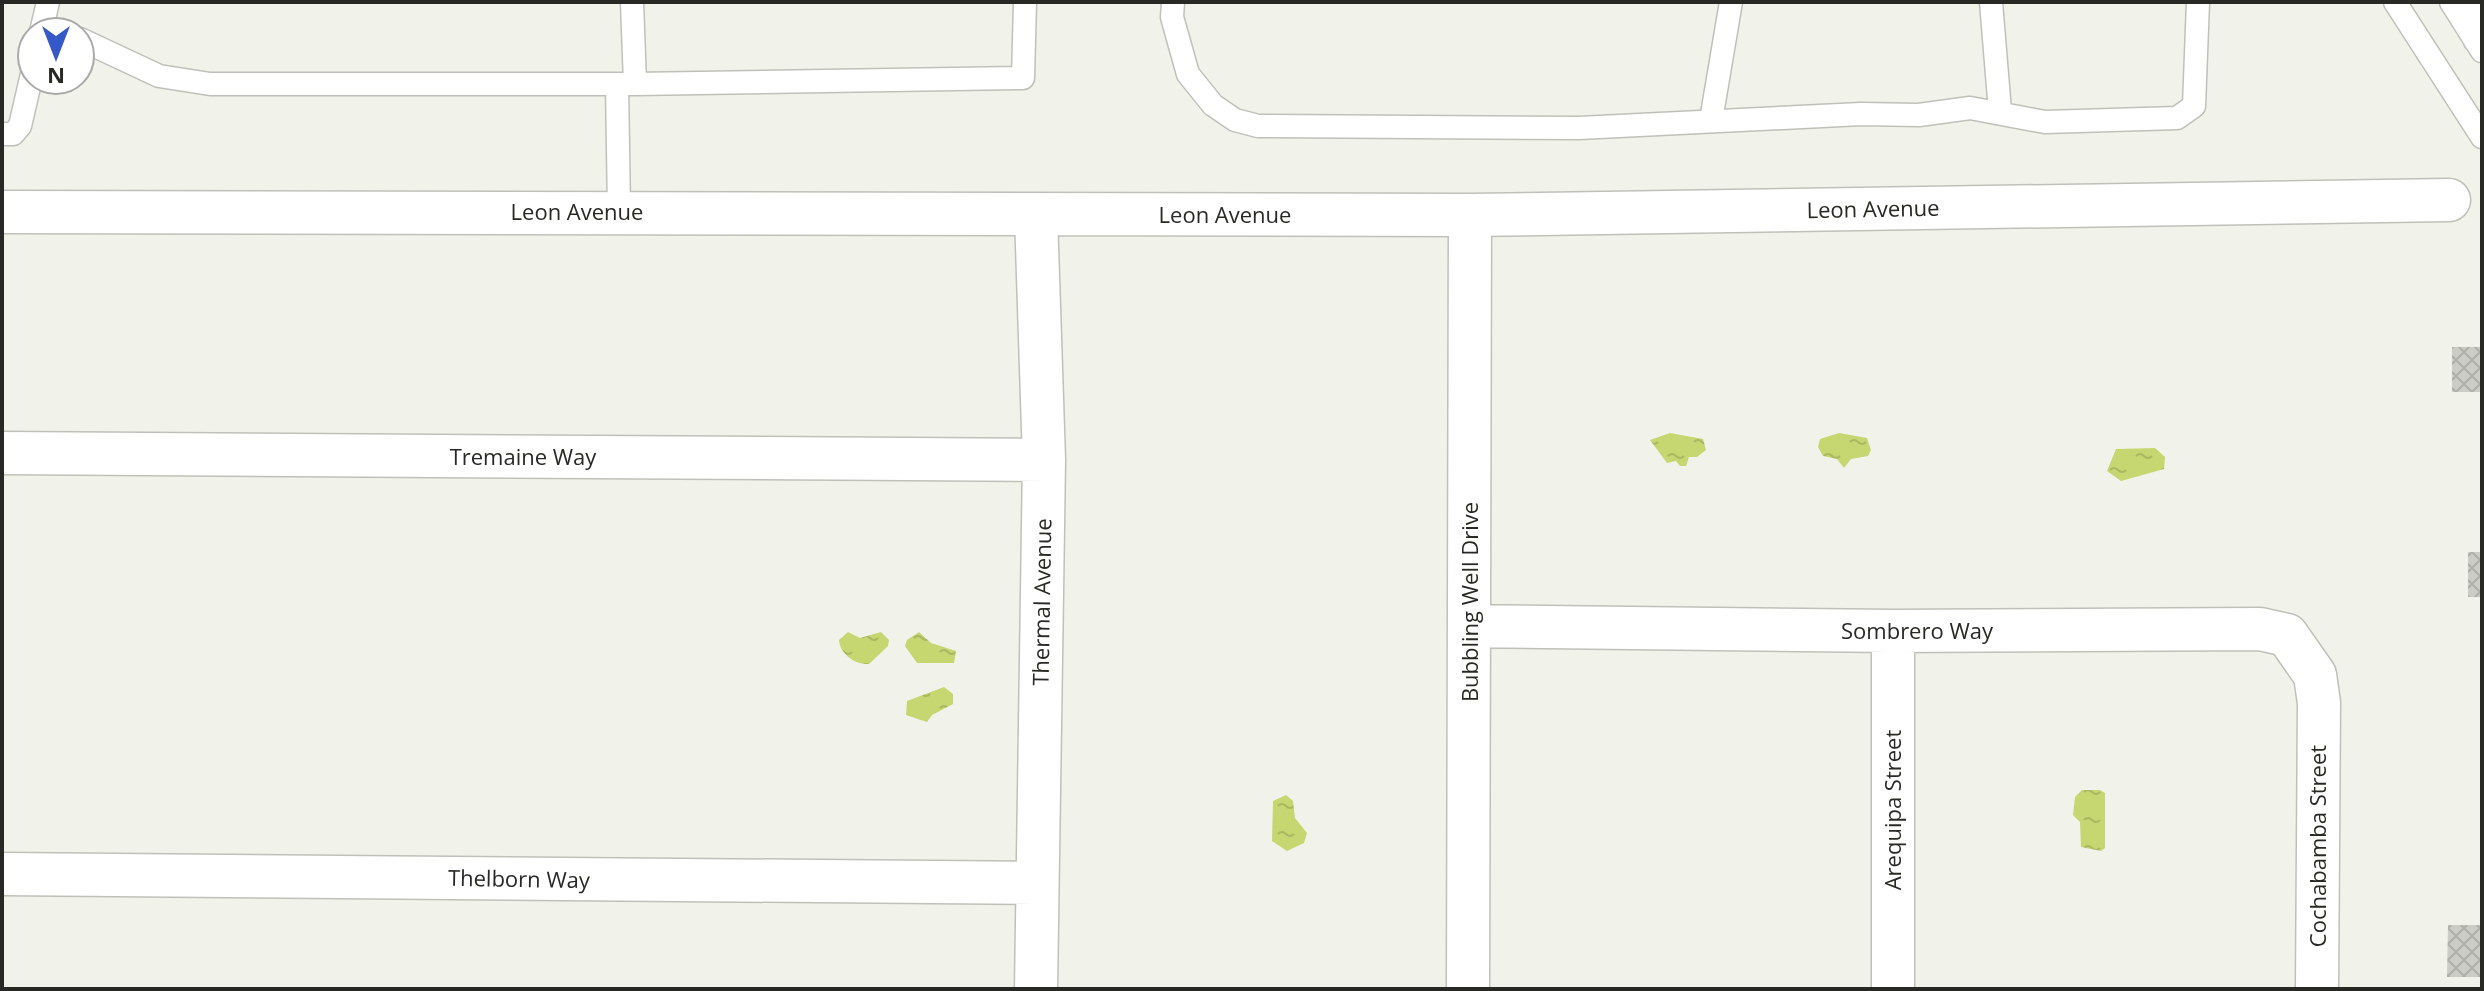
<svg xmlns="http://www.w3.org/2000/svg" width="2484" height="991" font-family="'Open Sans',sans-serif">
	<defs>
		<pattern id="water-ripples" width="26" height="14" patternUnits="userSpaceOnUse" patternTransform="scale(2)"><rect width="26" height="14" fill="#c6d670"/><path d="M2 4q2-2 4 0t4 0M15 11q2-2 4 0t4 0" fill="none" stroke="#aab861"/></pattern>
		<pattern id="building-cross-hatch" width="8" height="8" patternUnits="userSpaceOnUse" patternTransform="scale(2)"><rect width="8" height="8" fill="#cbcdc5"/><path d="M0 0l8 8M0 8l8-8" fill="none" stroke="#aeb0a9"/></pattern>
	</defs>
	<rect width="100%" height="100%" fill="#f1f3eb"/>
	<!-- water -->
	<path fill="url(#water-ripples)" d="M1670,433L1703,439L1706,450L1697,457H1689L1686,466H1680L1676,461L1667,463L1650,440Z
		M1839,433L1867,438L1871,450L1868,456L1851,459L1844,468L1837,459L1823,456L1818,447L1820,439Z
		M2155,448L2165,457L2164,469L2121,481L2107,471L2116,449Z
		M848,632L860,638L881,632L889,640L888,646L869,664C855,665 840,654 839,640Z
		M919,632L931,643L956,651L954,663H917L905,646L907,640Z
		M944,687L953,694V704L932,715L927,722L906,715L907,701Z
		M2082,790H2100L2105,793V848L2101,851L2081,847L2080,822L2073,815L2075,797Z
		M1286,795L1293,801L1295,818L1307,833L1304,843L1287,851L1272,841L1273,801Z"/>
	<!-- building -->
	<path fill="url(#building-cross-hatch)" d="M2452,347H2482V392H2452Z
		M2468,552H2482V597H2468Z
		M2448,925H2482V977H2447Z"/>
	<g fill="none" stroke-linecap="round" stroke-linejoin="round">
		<defs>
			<path id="service" d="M632,2L635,84
				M1173,2L1172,17L1188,74L1213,105L1235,120L1258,126L1579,128L1861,114L1919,115L1970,108L2045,122L2177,118L2194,106L2198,2
				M1991,2L2000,111
				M2395,2L2482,137
				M2451,2L2482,51
				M41,32L48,2
				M80,39L159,76L210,84H635L1023,78L1025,2
				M2475,41L2476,2
				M617,84L619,212
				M1711,120L1731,2
				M2,134H13L20,126L32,74"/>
			<path id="minor" d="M2,212L1470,215L2449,200
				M1036,215L1044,460L1036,989
				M2,453L1044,460
				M1470,626L1893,631L2260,629L2287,635L2315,675L2319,703L2317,989
				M1893,631V989
				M2,874L1036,883
				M1468,989L1470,215"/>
		</defs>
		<!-- service casing -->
		<use href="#service" stroke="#bfc1b9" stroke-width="25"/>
		<!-- minor casing -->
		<use href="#minor" stroke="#bfc1b9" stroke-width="45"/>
		<!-- service -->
		<use href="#service" stroke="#fff" stroke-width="22"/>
		<!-- minor -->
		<use href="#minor" stroke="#fff" stroke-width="42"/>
	</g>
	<g text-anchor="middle" stroke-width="6" stroke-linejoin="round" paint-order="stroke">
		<!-- street labels -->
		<g font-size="22" fill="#282825" stroke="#fff">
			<text transform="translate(1873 209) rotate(-1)" y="8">Leon Avenue</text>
			<text x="577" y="220">Leon Avenue</text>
			<text x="1225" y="223">Leon Avenue</text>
			<text x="523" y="465">Tremaine Way</text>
			<text transform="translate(1042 602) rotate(-89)" y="8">Thermal Avenue</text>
			<text transform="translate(1470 602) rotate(-90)" y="8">Bubbling Well Drive</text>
			<text x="1917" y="639">Sombrero Way</text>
			<text transform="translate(1893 810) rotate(-90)" y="8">Arequipa Street</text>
			<text transform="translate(2318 846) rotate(-90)" y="8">Cochabamba Street</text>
			<text transform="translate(519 879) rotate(1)" y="8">Thelborn Way</text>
		</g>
	</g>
	<!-- border -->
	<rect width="2484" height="991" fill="none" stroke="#282825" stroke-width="8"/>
	<!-- north arrow -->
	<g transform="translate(56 56) rotate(180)"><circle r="38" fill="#ffffff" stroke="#a9a9a8" stroke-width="2"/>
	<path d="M0-6L14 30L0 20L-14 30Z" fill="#3659ca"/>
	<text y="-12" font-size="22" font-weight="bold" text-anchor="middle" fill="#282825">N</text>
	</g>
</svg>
